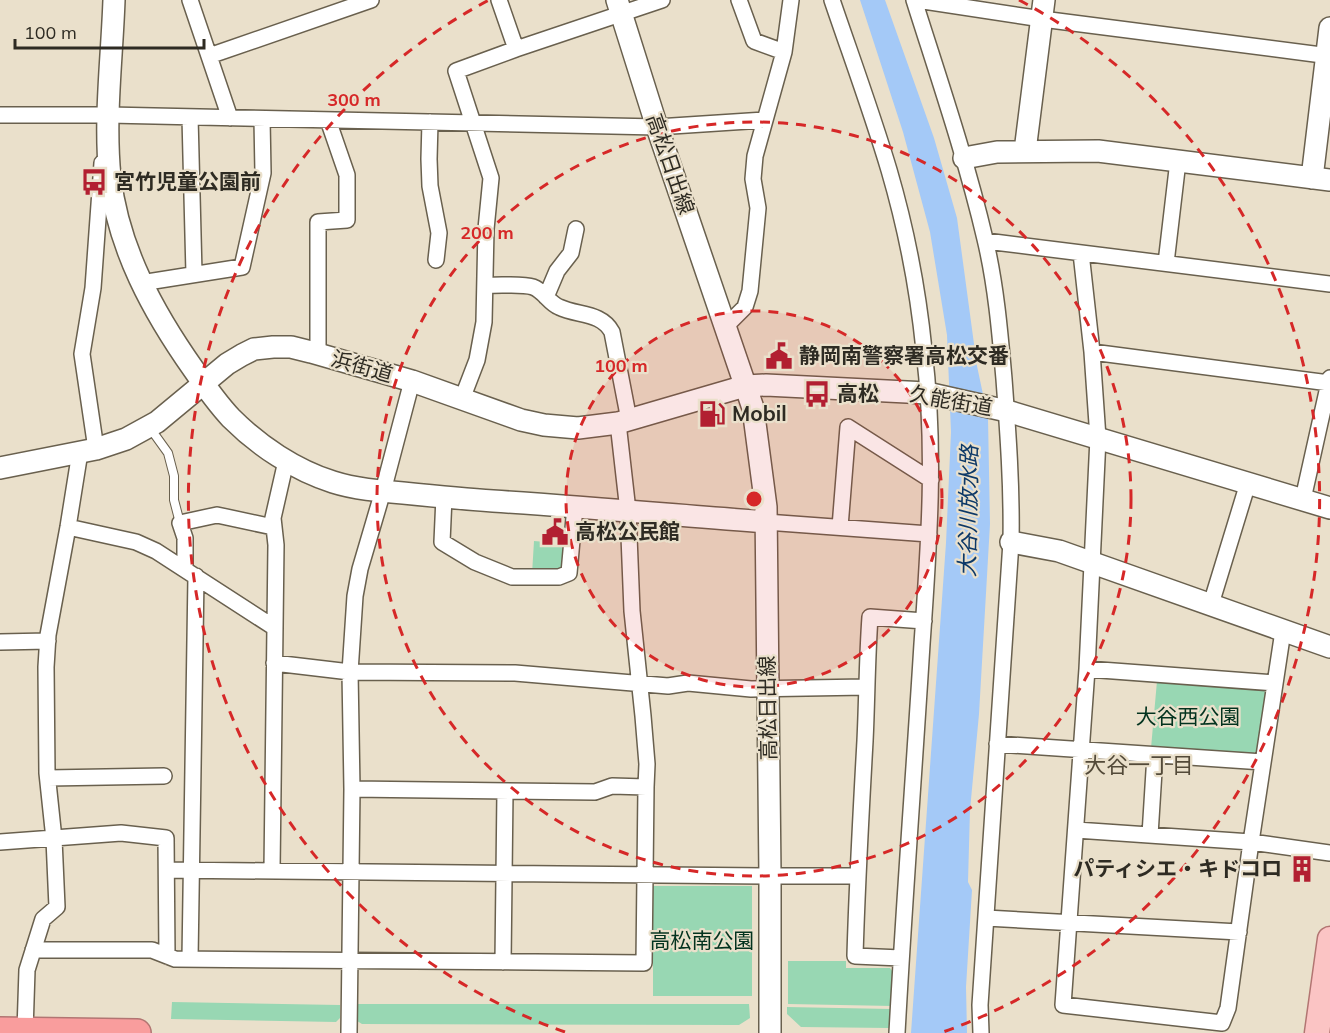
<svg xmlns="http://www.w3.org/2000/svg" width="1330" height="1033" font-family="Mulish,'Noto Sans JP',sans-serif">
	<rect width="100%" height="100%" fill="#eae0cb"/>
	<!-- green -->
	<path fill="#98d7b3" d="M534,541L569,544L566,568L532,574Z
		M1157,681L1262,688L1266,693L1257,751L1252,754L1151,748Z
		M653,886H752V996H653Z
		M788,961H846V968H890L893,972V1006L788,1004Z
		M172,1002L340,1005V1018L336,1022L171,1019Z
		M356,1004H749L750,1018L739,1025L362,1024L357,1021Z
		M787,1007L891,1009L890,1028L801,1027L787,1014Z"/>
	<!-- water -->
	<path fill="#a4c9f7" d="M860,0H885L934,138L957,218L977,366L988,418L990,524L979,714L970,810L968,882L972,890L966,987L967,1033H911L946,543L951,432L947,335L930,232L903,132Z"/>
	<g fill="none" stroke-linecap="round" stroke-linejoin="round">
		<defs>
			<path id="lane" d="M150,428L168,453L174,476V500L180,523"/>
			<path id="street" d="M190,0L230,118
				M499,0L516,49L662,0
				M739,0L754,41L784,52
				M832,0C851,56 872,113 889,170C906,228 918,290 924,350C936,450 929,545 922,644C914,774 904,903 897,1033
				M914,0C939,79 966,158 985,239C996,285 1000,333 1004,379C1008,433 1012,487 1011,542L980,1005L981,1033
				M917,0L1042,19L1330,56
				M209,56L371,0
				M0,115H109L657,127L765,120
				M190,117L194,274
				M430,122L429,159L430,186L439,233L436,260
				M986,241L1330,284
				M1081,253L1092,352L1098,438L1087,669L1063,1005L1222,1023L1228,1008L1251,842L1283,631
				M1166,263L1178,161
				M141,283L242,267L263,173L262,119
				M486,285C498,286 522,283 533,287C544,291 549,303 559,307C578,316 601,312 612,332L629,420
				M546,297L557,271L571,253L576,229
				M725,327L745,307L750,291L758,208L753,179L755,156L784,52L791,0
				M1092,352L1329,383
				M318,354V222L347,220V175L328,120
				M462,399L477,360L484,322L486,229L491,178L456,71L516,49
				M618,423L628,511L632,611L643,716L647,764L646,787
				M96,449L82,354L93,288L102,163
				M444,497L442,542L475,562L512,577H559L569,573L575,507
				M1303,499L1330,378
				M766,522L929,534
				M68,527L136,542L156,551L275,628
				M840,527L848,427L931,480
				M185,569V538L180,523L217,515L273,527
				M1211,604L1248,483
				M0,642L48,641
				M274,663L350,672L515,673L668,686L688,683L751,689L866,687
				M1087,669L1274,683
				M997,744L1263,762
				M48,778L164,776
				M1076,830L1251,842L1330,853
				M1150,835L1155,755
				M0,842L121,833L166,838L167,956
				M167,870L770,876H857
				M272,870L276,545L273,518L286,461
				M986,918L1239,932
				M33,950H152L175,959L644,963L646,787L612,786L595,792L352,789
				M901,958L855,956C857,884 861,813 865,741C867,700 867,658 870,617L924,621
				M190,959L196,576
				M503,962L505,791
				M25,1031L27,970L43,919L57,907L54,839L47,773L46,667L48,635L68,527L80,452
				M349,1033L352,789L350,672L355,596L360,569L383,491L412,381"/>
			<path id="secondary" d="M114,0C112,58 104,119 110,177C118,248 153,312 194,370C205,386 217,403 231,418C259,446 295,470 333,482C355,489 379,491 403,493C433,496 463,499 493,501C584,507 675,515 766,522
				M617,0L657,127L753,408L766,507L770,876V1033
				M1025,151L1044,0
				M964,158L997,152L1098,151L1330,180
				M1312,178L1330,28
				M0,468L96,449L126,439L157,422L227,364L242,355L254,349L273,347H291L311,352L412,381L521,420L544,425L578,428L618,423L745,386L766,385L927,393L1007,411L1330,508
				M1011,542L1059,551L1330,647"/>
			<path id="primary" d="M1317,1033L1330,939"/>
			<path id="highway" d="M0,1031L137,1033"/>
		</defs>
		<!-- lane casing -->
		<use href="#lane" stroke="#69604e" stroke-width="10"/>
		<!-- street casing -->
		<use href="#street" stroke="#69604e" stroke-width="18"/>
		<!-- secondary casing -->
		<use href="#secondary" stroke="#69604e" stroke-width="24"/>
		<!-- primary casing -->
		<use href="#primary" stroke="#b27572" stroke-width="27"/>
		<!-- highway casing -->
		<use href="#highway" stroke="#b27572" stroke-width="30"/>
		<!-- lane -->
		<use href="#lane" stroke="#fff" stroke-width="8"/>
		<!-- street -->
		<use href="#street" stroke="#fff" stroke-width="15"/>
		<!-- secondary -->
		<use href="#secondary" stroke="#fff" stroke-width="21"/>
		<!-- primary -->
		<use href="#primary" stroke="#fbc4c4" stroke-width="24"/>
		<!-- highway -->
		<use href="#highway" stroke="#f99d9d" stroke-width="27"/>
	</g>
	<!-- distance rings -->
	<circle cx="754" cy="499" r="188" fill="#d62828" fill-opacity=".12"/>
	<g fill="none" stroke="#d62828" stroke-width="3" stroke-dasharray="10 8">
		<circle cx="754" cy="499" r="188"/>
		<circle cx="754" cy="499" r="377"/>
		<path d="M565 1032A565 565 0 0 1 489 0M1019 0A565 565 0 0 1 943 1032"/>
	</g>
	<!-- icons -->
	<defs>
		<symbol id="bus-bare" viewBox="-9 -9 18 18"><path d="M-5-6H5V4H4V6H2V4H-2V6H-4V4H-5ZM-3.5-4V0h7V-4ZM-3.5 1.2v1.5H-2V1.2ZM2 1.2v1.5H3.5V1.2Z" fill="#b21f31" stroke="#eae0cb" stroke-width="2.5" paint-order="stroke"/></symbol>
		<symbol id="civic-bare" viewBox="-9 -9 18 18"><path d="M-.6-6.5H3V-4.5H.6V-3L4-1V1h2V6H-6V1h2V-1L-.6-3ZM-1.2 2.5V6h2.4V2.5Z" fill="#b21f31" stroke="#eae0cb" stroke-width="2.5" paint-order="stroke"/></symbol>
		<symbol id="fuel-bare" viewBox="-9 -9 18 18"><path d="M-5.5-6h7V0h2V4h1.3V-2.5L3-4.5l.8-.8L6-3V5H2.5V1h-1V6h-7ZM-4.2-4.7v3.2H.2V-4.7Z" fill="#b21f31" stroke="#eae0cb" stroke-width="2.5" paint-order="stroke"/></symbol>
		<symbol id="building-bare" viewBox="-9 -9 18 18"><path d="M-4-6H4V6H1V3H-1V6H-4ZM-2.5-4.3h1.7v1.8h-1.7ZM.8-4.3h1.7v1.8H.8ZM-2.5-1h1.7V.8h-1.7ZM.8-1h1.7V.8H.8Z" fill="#b21f31" stroke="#eae0cb" stroke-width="2.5" paint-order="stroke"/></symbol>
	</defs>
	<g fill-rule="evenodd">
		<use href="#bus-bare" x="75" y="163" width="38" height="38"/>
		<use href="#civic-bare" x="760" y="337" width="38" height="38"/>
		<use href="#bus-bare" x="798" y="375" width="38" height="38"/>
		<use href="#fuel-bare" x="693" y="395" width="38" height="38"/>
		<use href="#civic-bare" x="536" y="513" width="38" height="38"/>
		<use href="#building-bare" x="1283" y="850" width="38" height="38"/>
	</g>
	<g text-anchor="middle" stroke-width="4.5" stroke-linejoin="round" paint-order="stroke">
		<!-- street labels -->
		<g font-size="21" fill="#2e2b23" stroke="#eae0cb">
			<text transform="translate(670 164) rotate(71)" y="7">高松日出線</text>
			<text transform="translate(362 367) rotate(16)" y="7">浜街道</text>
			<text transform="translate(951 401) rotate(10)" y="7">久能街道</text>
			<text transform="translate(768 708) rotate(-91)" y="7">高松日出線</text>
		</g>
		<!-- poi labels -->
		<g font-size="21" font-weight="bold" fill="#2e2b23" stroke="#eae0cb" text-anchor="start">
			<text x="114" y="189">宮竹児童公園前</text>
			<text x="799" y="363">静岡南警察署高松交番</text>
			<text x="837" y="401">高松</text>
			<text x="732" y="421">Mobil</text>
			<text x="575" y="539">高松公民館</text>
			<text x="1282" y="876" text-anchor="end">パティシエ・キドコロ</text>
		</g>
		<!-- park labels -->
		<g font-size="21" fill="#03331f" stroke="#eae0cb">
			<text x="1188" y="724">大谷西公園</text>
			<text x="702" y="948">高松南公園</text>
		</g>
		<!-- water labels -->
		<g font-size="22" font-style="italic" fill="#0c3867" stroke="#eae0cb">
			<text transform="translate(968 511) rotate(-89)" y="8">大谷川放水路</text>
		</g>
		<!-- neighbourhood labels -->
		<g font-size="22" fill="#534a39" stroke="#eae0cb">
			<text x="1139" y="773">大谷一丁目</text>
		</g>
	</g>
	<circle cx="754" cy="499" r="9" fill="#d62828" stroke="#eae0cb" stroke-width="3"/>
	<g font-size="18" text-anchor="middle" font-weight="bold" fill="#d62828" stroke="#eae0cb" stroke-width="4.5" stroke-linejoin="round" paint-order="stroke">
		<text x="354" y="106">300 m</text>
		<text x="487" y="239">200 m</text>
		<text x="621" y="372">100 m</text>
	</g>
	<!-- scale -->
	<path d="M15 39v9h189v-9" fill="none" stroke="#2e2b23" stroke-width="3"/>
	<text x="24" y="39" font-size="18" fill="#2e2b23" stroke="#eae0cb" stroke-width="4.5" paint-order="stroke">100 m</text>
</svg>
